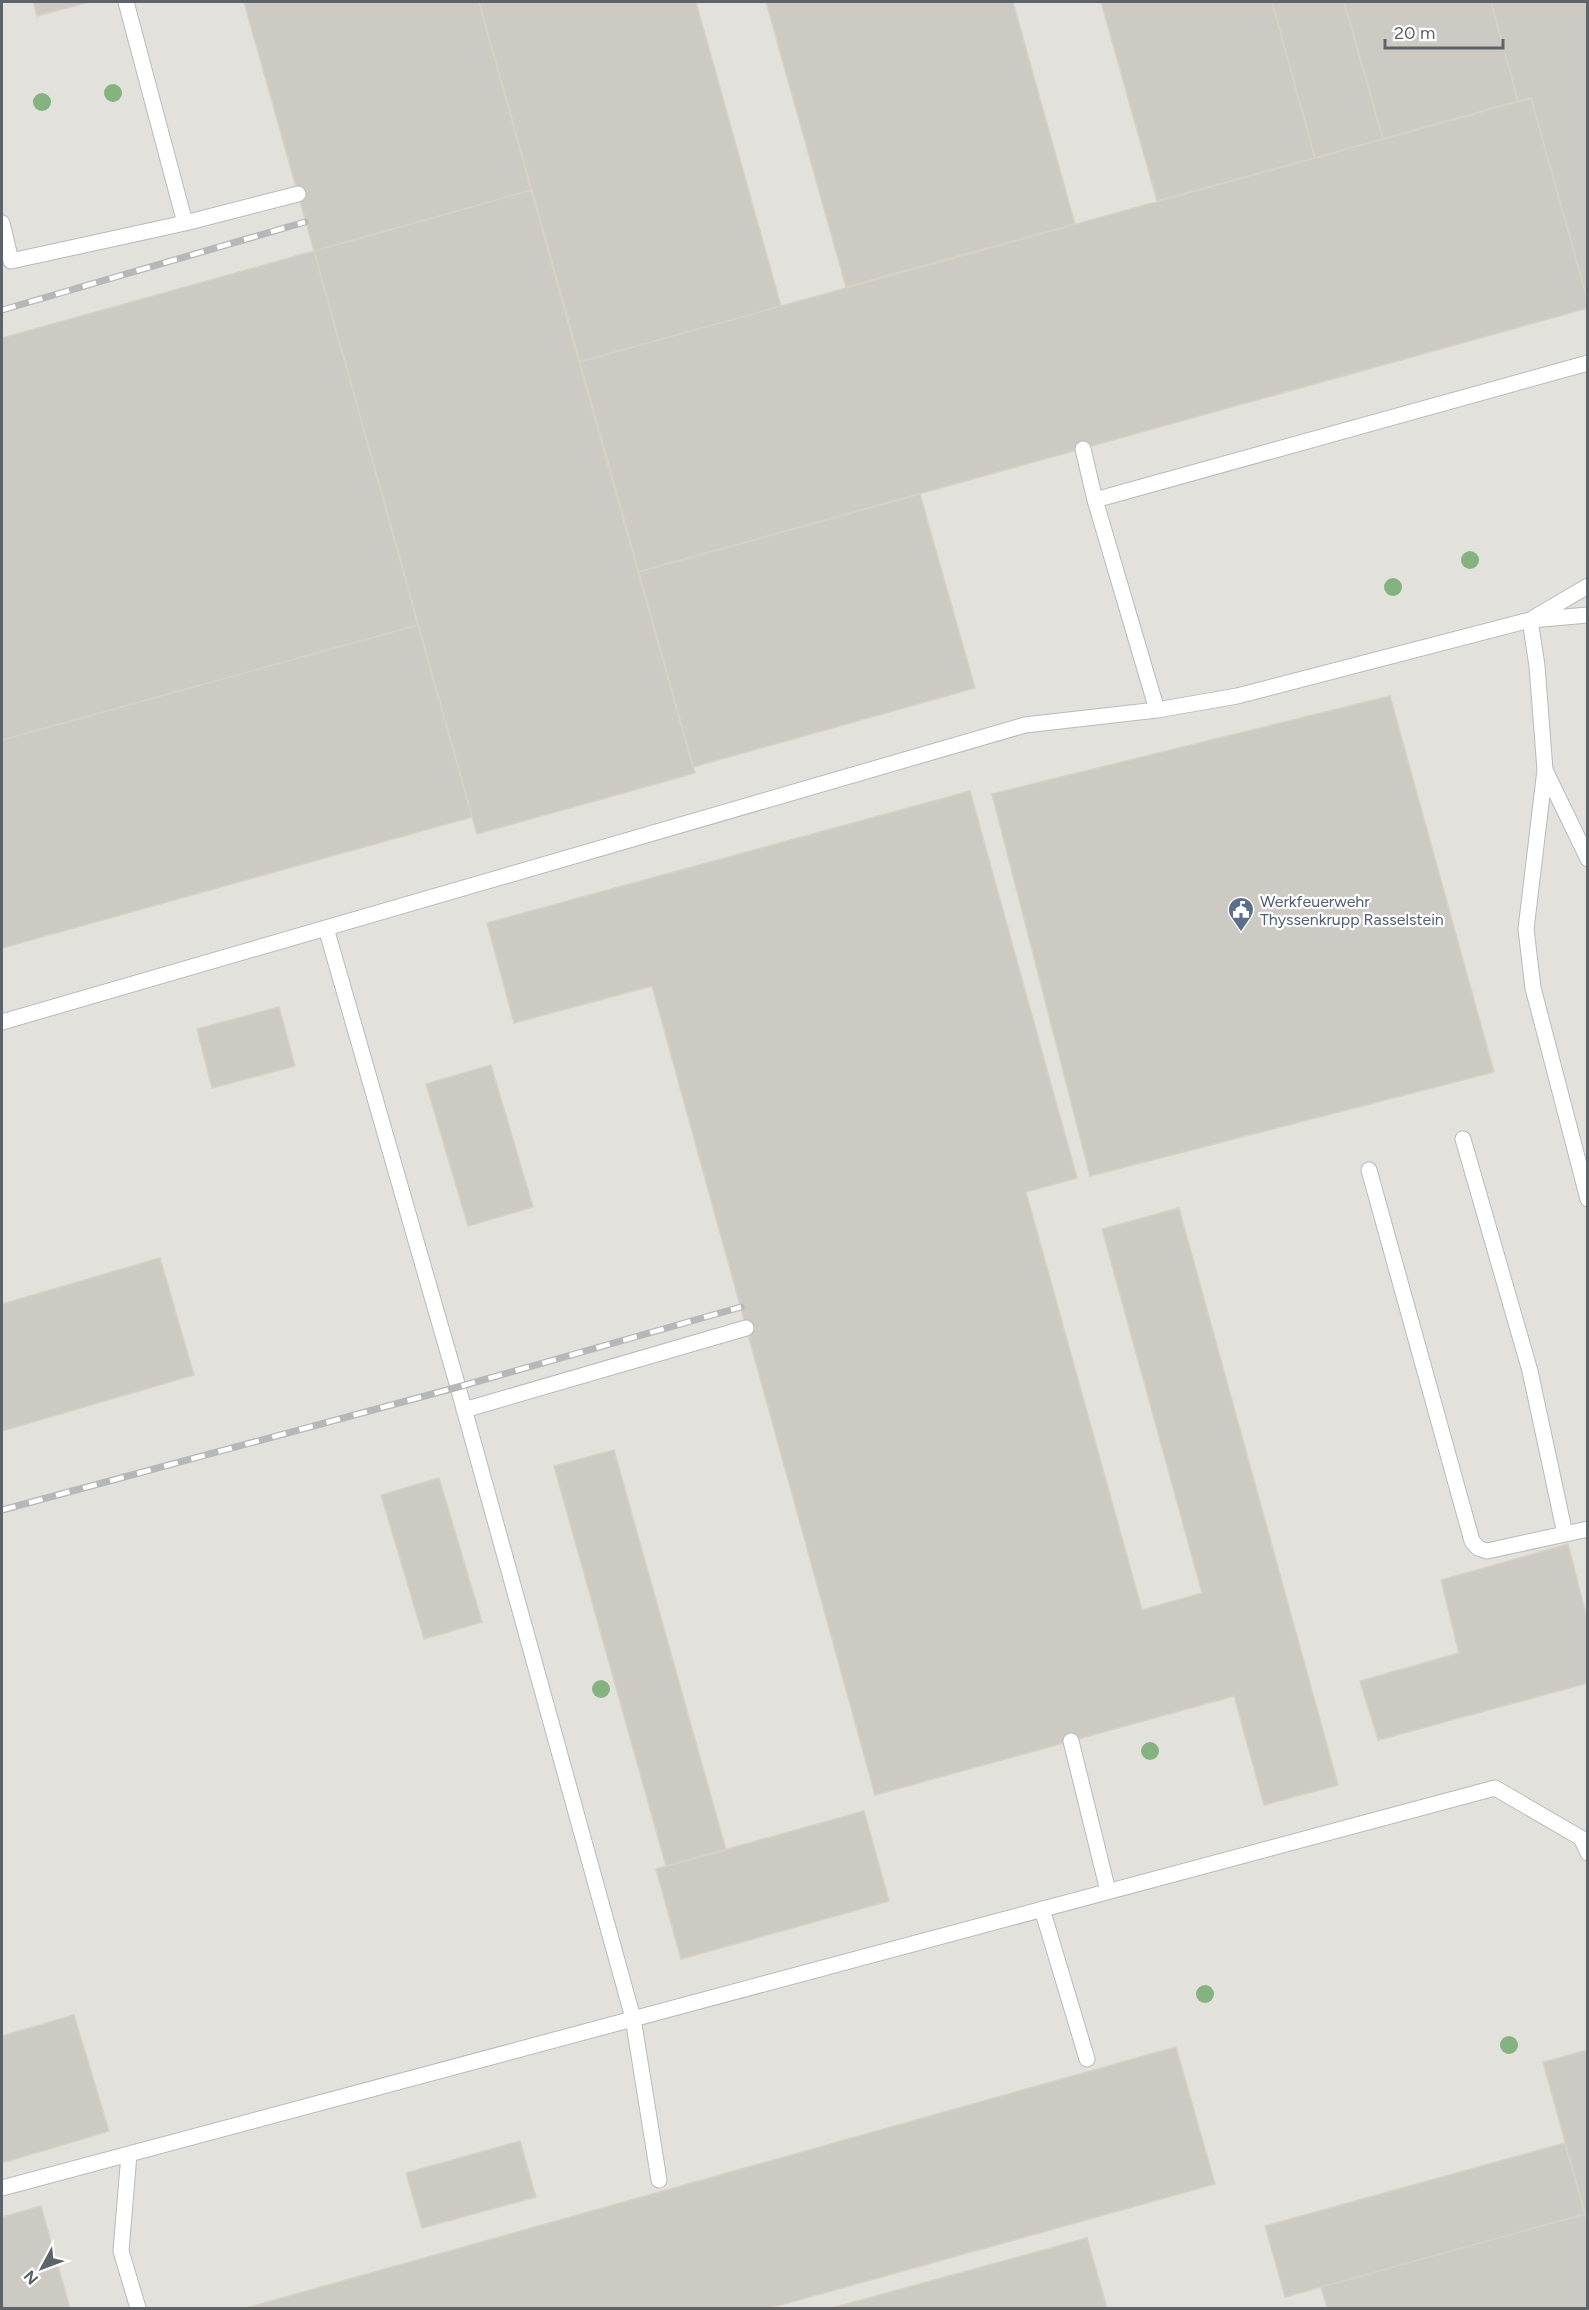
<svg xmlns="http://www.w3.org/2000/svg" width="1589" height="2310" font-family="Figtree,sans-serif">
	<rect width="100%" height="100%" fill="#f2efe7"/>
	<!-- industrial -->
	<path fill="#e3e1db" d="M2,2H1587V2308H2Z"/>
	<!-- building -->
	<path fill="#cdcac4" stroke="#d7d1c4" stroke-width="1.5" d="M33,2H89L37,16Z
		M244,2H479L532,190L314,251Z
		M479,2H696L781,306L579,362Z
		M766,2H1013L1075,224L846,287Z
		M1101,2H1272L1315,158L1157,201Z
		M1272,2H1344L1383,139L1315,158Z
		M1344,2H1491L1518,101L1383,139Z
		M1491,2H1588V302L1531,98L1518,101Z
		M1531,98L1588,302V308L638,572L579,362Z
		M532,190L695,773L477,834L314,251Z
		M314,251L418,625L2,740V338Z
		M920,494L975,688L693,767L638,572Z
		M418,625L472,817L2,948V740Z
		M1390,696L1494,1072L1090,1176L992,794Z
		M970,791L1077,1178L1026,1192L1142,1610L1202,1593L1102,1229L1179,1208L1338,1785L1264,1805L1234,1696L875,1795L652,986L514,1023L487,923Z
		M279,1007L295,1066L212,1088L197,1029Z
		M491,1065L533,1207L468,1226L426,1084Z
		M160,1258L194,1375L2,1431V1304Z
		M614,1450L726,1850L666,1866L554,1466Z
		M439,1478L482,1622L424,1639L381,1495Z
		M1568,1544L1588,1622V1683L1378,1740L1360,1681L1459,1653L1441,1580Z
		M864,1811L889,1901L681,1959L656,1869Z
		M74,2015L109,2131L2,2163V2036Z
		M1176,2047L1215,2184L770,2308H246Z
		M1588,2050V2213L1585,2214L1543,2062Z
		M520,2141L536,2197L422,2228L406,2173Z
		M1565,2143L1585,2214L1285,2297L1265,2226Z
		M41,2206L70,2308H2V2217Z
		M1585,2214L1588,2223V2308H1327L1321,2287Z
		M1087,2238L1107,2308H832Z"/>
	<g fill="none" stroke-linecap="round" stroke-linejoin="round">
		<defs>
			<path id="lane" d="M126,2L185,223
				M2,223L11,261L185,223L298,194
				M1083,449L1095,500L1157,710L1237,696L1530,620L1588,615
				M1095,500L1588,363
				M1535,617L1588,586
				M1530,620L1537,666L1545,770L1526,929L1533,988L1588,1199
				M1545,770L1588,859
				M326,928L458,1387L633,2018L659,2180
				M2,1022L1025,725L1157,710
				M1463,1139L1530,1371L1565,1534
				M1369,1170L1472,1541L1478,1548L1487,1551L1588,1529
				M464,1410L746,1328
				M1071,1741L1108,1891
				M1042,1909L1087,2059
				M129,2154L121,2251L138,2308
				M2,2188L1495,1788L1581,1838L1588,1853"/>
		</defs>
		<!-- lane casing -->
		<use href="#lane" stroke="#b7babf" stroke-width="17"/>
		<!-- lane -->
		<use href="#lane" stroke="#fff" stroke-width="15"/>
		<defs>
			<path id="rail" d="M2,310L305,222
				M2,1510L458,1387L741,1307"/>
		</defs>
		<!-- rail casing -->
		<use href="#rail" stroke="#b6b7b8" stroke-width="7"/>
		<!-- rail -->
		<use href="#rail" stroke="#fff" stroke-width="4.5" stroke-dasharray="14" stroke-linecap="butt"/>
	</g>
	<!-- trees -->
	<g fill="#85b380">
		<circle cx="113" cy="93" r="9"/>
		<circle cx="42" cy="102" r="9"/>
		<circle cx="1470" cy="560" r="9"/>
		<circle cx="1393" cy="587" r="9"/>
		<circle cx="601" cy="1689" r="9"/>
		<circle cx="1150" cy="1751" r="9"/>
		<circle cx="1205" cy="1994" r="9"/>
		<circle cx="1509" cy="2045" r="9"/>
	</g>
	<!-- icons -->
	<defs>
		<symbol id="civic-pin" viewBox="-11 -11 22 30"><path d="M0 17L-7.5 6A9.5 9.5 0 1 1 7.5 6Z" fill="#5c6f8a" stroke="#fff"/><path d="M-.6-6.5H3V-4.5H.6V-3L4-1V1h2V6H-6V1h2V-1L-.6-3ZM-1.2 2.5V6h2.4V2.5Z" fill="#fff"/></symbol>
	</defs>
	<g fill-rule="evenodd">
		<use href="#civic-pin" x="1226" y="895" width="30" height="40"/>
	</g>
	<g text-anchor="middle" stroke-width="4.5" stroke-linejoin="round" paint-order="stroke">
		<!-- service labels -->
		<g font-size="16" fill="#4e5e75" stroke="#fff" text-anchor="start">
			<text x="1260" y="907">Werkfeuerwehr<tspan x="1260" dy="18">Thyssenkrupp Rasselstein</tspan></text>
		</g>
	</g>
	<!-- border -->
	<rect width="1589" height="2310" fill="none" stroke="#5e6369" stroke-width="6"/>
	<!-- north arrow -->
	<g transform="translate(42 2268) rotate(229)" stroke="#ffffff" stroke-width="4.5" paint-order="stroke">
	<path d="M0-4.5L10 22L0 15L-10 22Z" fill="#5e6369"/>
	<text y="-9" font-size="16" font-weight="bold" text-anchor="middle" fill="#5e6369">N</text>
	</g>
	<!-- scale -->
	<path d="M1385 39v9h118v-9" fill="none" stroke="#5e6369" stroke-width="3"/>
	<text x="1394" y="39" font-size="18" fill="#5e6369" stroke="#ffffff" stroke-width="4.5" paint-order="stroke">20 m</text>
</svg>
